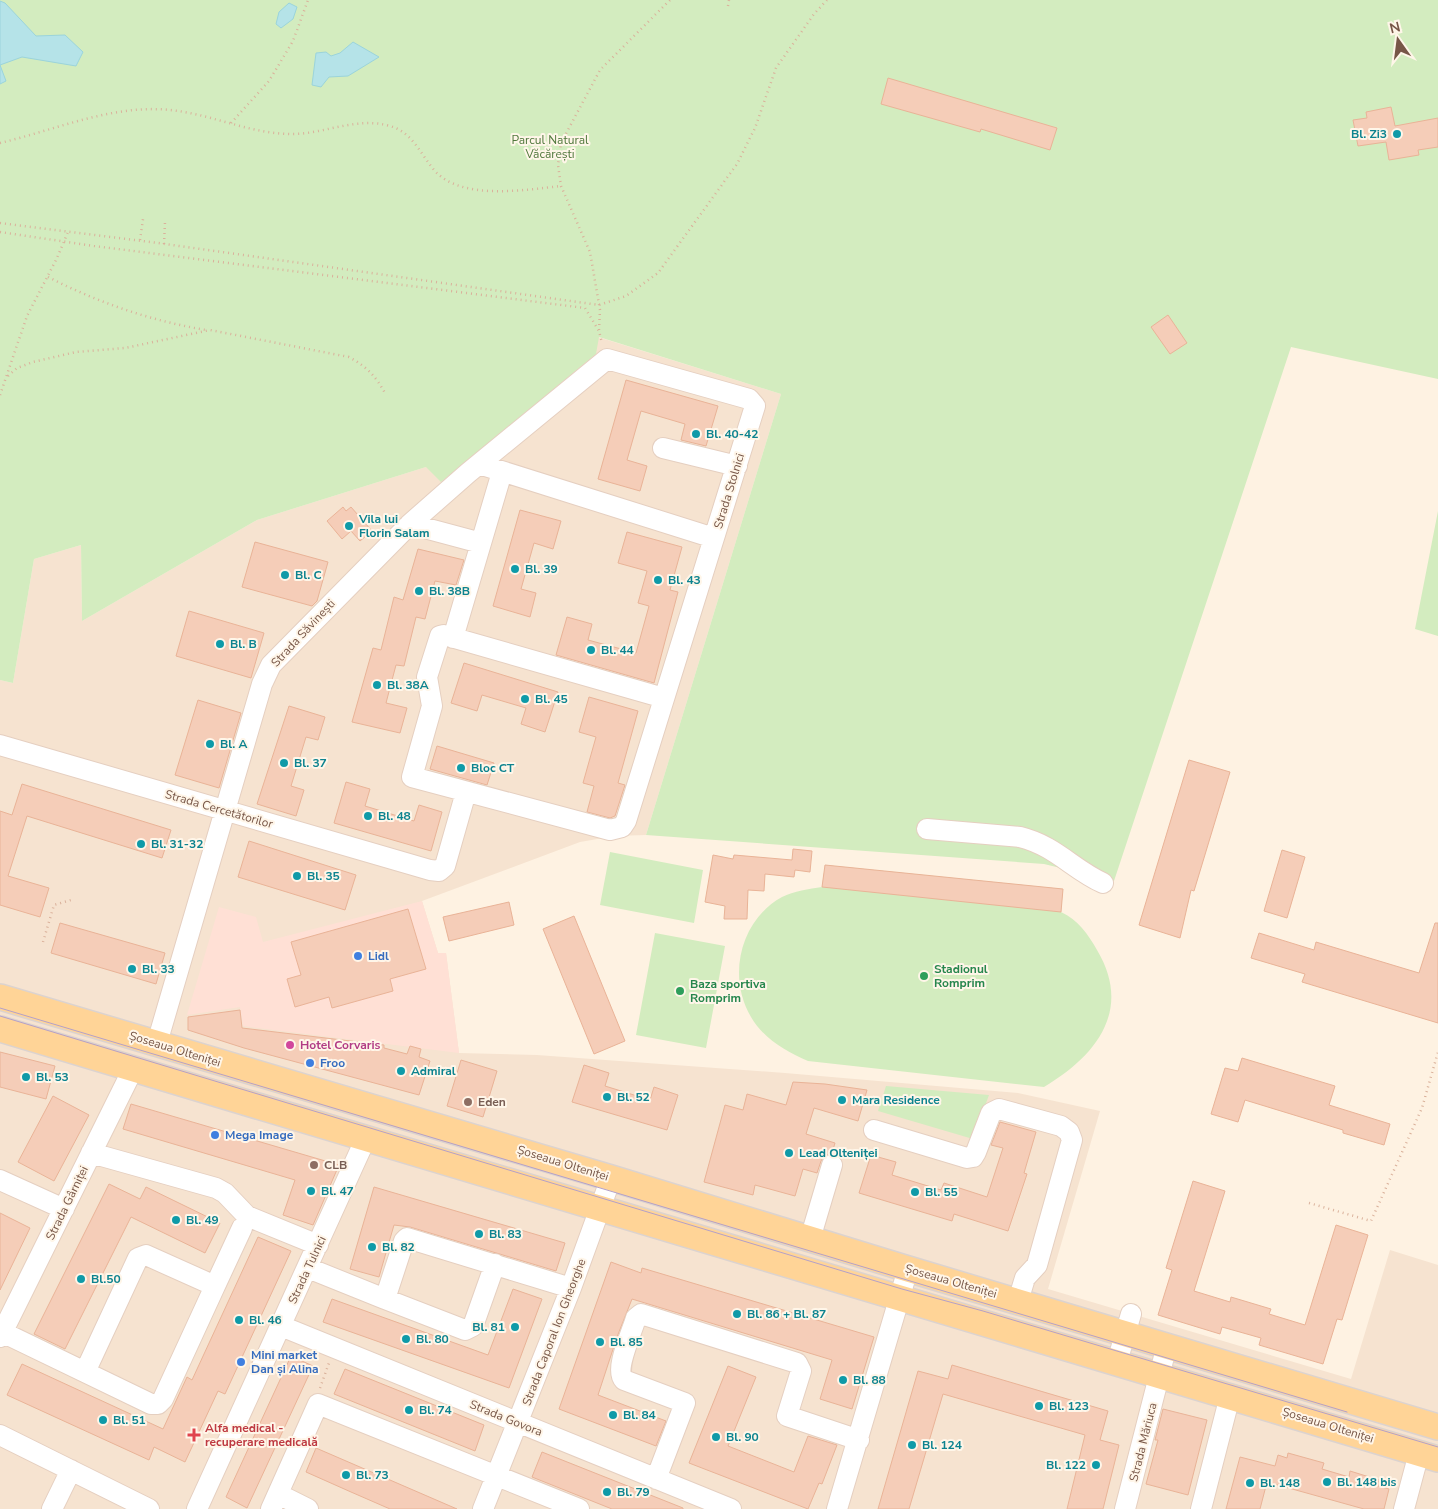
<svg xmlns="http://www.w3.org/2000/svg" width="1438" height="1509" font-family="'Nunito Sans',sans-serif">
	<rect width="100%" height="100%" fill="#fef2e2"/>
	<!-- residential -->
	<path fill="#f6e3d0" d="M598,337L781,394L646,835L615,836L580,842L422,901L438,953H446L459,1053L537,1055L785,1073L1018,1093L1100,1111L1048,1289L1351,1379L1390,1250L1438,1265V1509H0V680L13,683L34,559L81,545L82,621L257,520L426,467Z"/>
	<!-- commercial -->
	<path fill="#ffe0d5" d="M422,901L438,953H446L459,1053L243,1026L240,1007L187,1015L219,907L256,917L263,942Z"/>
	<!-- green -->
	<path fill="#d3ecbf" d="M0,0H1438V379L1291,347L1114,881L1044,864L646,835L781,394L599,337L596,354L441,482L426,467L257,520L82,621L81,545L34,559L13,683L0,680Z
		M1438,511V636L1415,629Z
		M610,852L703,870L694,923L600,905Z
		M825,865L1063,889L1061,912C1078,920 1088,934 1097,950C1133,1010 1096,1056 1044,1087L808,1061C786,1052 763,1038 751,1017C727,977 740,920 782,897C794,891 809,889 822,887Z
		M655,933L725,946L706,1048L636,1035Z
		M886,1086L989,1095L973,1139L878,1111Z"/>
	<!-- water -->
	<path fill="#b5e3e8" stroke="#9bd4db" d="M0,1L5,3L36,36L65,35L83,52L76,66L22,57L0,65L6,81L0,84Z
		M289,3L297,7L293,19L281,28L276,24L279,12Z
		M353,42L379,57L348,76L329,77L321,87L312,85L316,53L326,52L331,56L340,53Z"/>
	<!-- building -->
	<path fill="#f5cdb8" stroke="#e9b397" d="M888,78L1057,128L1050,150L981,129L980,132L881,104Z
		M1391,107L1395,126L1438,118V147L1418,150L1419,155L1389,160L1386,142L1358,146L1353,120L1367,118L1366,112Z
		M1168,315L1187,343L1170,354L1151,327Z
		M626,380L718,406L706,446L681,440L685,424L641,411L627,460L647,466L640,491L598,479Z
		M343,507L346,511L351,507L372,531L360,541L351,531L342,539L327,521Z
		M520,510L561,521L553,549L534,543L521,589L536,593L530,617L493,606Z
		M627,532L682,547L670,590L678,592L654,683L556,655L567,617L592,624L588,640L636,653L649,606L638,603L647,571L618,563Z
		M255,542L328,562L317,601L312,606L242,587Z
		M418,549L464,560L456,585L435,581L425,619L416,617L404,666L396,665L386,703L407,708L400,733L352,722L373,648L381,650L394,597L403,600Z
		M189,611L264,633L251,678L176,656Z
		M464,663L558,692L545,732L521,724L526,708L482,695L477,711L451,703Z
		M589,697L638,711L618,783L625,785L615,816L610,818L587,812L594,786L583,783L596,737L579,732Z
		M198,700L241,713L219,788L175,775Z
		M289,706L325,717L318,740L306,737L291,786L304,790L296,816L257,804Z
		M437,746L494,763L487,785L430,769Z
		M1189,760L1230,772L1194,891L1191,890L1180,938L1139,925Z
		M346,782L370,789L365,806L414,821L419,805L442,812L431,851L334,823Z
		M22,784L171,830L162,858L27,816L8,876L49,888L40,917L0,905V811L12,815Z
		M249,841L356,875L345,910L238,877Z
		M793,849L812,851L810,872L795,870L794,877L765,874L764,891L748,890L747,919H724L725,906L705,902L713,855L733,859L734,855L792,860Z
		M1282,850L1305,857L1287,918L1264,911Z
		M825,865L1063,889L1061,912L822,887Z
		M509,902L514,925L449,941L443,917Z
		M408,909L426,969L390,979L393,991L332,1008L329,997L295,1007L287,979L301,975L291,942Z
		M574,916L625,1041L594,1054L543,929Z
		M60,923L165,953L156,984L51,953Z
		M1435,923H1438V1023L1302,982L1305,974L1251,958L1259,933L1314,950L1316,942L1419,973Z
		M240,1010L242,1028L384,1045V1048L407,1054L410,1046L421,1049L419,1057L430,1061L419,1095L244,1048L188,1030V1017Z
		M0,1052L55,1066L46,1099L0,1087Z
		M1242,1058L1335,1086L1329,1105L1390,1124L1384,1145L1343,1133V1130L1245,1100L1238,1122L1211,1114L1225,1068L1238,1071Z
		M461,1060L497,1071L483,1117L447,1106Z
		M584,1065L609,1073L605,1086L650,1100L654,1087L678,1095L667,1130L572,1102Z
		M793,1082L825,1084L867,1090L858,1121L814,1108L806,1134L835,1143L832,1153L824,1156L821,1161L817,1173L803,1169L795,1196L755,1185L753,1195L704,1182L725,1105L743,1110L747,1094L786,1105Z
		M53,1096L89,1115L54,1181L18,1162Z
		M131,1104L339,1165L313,1225L283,1215L295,1180L123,1129Z
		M1000,1122L1036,1132L1024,1173L1027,1174L1008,1231L954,1214L952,1221L859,1193L871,1155L896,1162L892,1175L941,1190L944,1183L987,1197L1003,1148L991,1145Z
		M1193,1181L1225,1191L1194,1291L1230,1302L1231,1297L1271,1309L1269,1314L1305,1325L1336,1225L1368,1235L1342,1320L1337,1319L1323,1364L1259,1345L1261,1338L1222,1327L1220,1334L1158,1315L1172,1270L1166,1268Z
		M109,1184L140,1199L146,1187L220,1223L205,1253L131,1217L65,1349L34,1334Z
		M374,1187L565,1243L556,1271L410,1227L394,1225L379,1277L350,1269Z
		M0,1213L30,1228L0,1290Z
		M258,1237L291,1251L225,1394L218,1391L185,1462L154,1447L149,1460L7,1395L22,1364L163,1429L187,1377L192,1380Z
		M611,1262L641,1273L642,1268L874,1337L852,1409L820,1399L832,1360L632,1299L617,1337L598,1395L666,1421L656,1446L559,1409Z
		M513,1289L542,1299L509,1388L323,1322L332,1299L488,1355Z
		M291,1356L313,1366L247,1508L226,1497Z
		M952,1365L1108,1411L1100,1440L1119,1445L1103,1509H1067L1085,1435L943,1394L909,1509H878L918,1371L948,1379Z
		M728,1366L756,1377L728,1446L794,1472L808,1436L837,1445L822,1484L819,1483L808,1509L689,1463Z
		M345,1369L484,1425L475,1451L334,1394Z
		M1163,1409L1207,1420L1188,1495L1146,1484L1158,1440H1155Z
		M316,1448L457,1509H390L351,1492L306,1472Z
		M542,1452L683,1508V1509H612L532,1477Z
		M1288,1453L1324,1463L1322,1469L1349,1477L1350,1471L1379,1480L1378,1486L1389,1489L1384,1509H1364L1267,1482L1260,1509H1226L1240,1457L1275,1466L1278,1455L1287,1458Z"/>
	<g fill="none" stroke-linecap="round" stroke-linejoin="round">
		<defs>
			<path id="minor" d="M663,448L737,466
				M479,464L714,538
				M410,524L481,543
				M453,638L502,472
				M0,745L430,870L439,871L445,866L466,792
				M927,829L1020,837C1056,846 1072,869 1103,883
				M157,1043L262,684L271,665L410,524L468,473L607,359L749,399L755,406L626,821L622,827L610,830L412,777L432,706L427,677L440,636L444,635L664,698
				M874,1130L967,1158L973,1157L976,1152L991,1113L999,1109L1061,1126L1069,1132L1072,1140L1037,1265L1025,1278L1018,1301
				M91,1153L216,1188L225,1193L247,1216L318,1245
				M0,1180L64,1209
				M810,1239L832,1165
				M308,1268L385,1299L404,1241L407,1238L571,1288
				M215,1286L242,1228
				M385,1299L465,1330L473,1326L495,1264
				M281,1326L731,1509
				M2,1332C52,1356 102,1380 151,1404H158L163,1399L215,1286L146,1255L138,1258L85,1372
				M0,1337L133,1069
				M1117,1362L1131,1314
				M0,1435L149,1509
				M656,1479L685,1403L624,1380C614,1370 632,1332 636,1318L641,1314L797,1363L801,1371L787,1416L859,1440
				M278,1494L308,1509
				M52,1509L71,1470
				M197,1509L365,1140
				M271,1509L318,1404L579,1509
				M483,1509L571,1288L611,1178
				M837,1509L908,1269
				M1125,1509L1167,1345
				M1201,1509L1230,1396
				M1404,1509L1419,1453"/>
			<path id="major" d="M0,997L611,1178L908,1269L1438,1427
				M0,1029L1438,1459"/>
		</defs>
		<!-- minor casing -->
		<use href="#minor" stroke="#e5cfc0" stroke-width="22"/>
		<!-- major casing -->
		<use href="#major" stroke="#dcd3cf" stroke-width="28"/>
		<!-- path -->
		<path stroke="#dab19b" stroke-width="2.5" stroke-dasharray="1 4" stroke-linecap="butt" d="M728,6L729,0
			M231,123L269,81L293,41L308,0
			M0,143C55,130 113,104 170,110C211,114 248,133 289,134C323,135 356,116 390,126C412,132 420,153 434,170C461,201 524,190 561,186
			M0,223L158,243L599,305L626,296L658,273L737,164L755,128L776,68L814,14L827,0
			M0,232L94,246L585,308L599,331L602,343
			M140,240L143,219
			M164,244L165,222
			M48,277C97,302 151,321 206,330
			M599,330L600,310L590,252L561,186L558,165L561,143L600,70L670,0
			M8,376L17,368L33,362L76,352L125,348L210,330L349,357C367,367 376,376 386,395
			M0,395L27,316L57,258L68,232
			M43,942L54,905L71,900
			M1309,1203L1371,1221L1422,1108L1438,1052
			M320,1388L329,1363"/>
		<!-- minor -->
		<use href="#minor" stroke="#fff" stroke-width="20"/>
		<!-- major -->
		<use href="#major" stroke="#ffd497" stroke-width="25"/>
		<!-- tram -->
		<path stroke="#b4a0c8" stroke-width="1" d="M0,1008L1347,1412
			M0,1016L902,1289L983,1311L1438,1447"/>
	</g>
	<!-- markers -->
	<g fill="#0f9aa8" stroke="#fff6e9" stroke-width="2">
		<circle cx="1397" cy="134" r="5"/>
		<circle cx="696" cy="434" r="5"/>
		<circle cx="349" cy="526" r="5"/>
		<circle cx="515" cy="569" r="5"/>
		<circle cx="285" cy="575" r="5"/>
		<circle cx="658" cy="580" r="5"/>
		<circle cx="419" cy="591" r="5"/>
		<circle cx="220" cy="644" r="5"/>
		<circle cx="591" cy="650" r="5"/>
		<circle cx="377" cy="685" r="5"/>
		<circle cx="525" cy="699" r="5"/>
		<circle cx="210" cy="744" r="5"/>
		<circle cx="284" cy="763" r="5"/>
		<circle cx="461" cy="768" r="5"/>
		<circle cx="368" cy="816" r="5"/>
		<circle cx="141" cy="844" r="5"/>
		<circle cx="297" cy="876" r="5"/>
		<circle cx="132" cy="969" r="5"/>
		<circle cx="401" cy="1071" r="5"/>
		<circle cx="26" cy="1077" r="5"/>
		<circle cx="607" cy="1097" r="5"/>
		<circle cx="842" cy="1100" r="5"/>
		<circle cx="789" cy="1153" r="5"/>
		<circle cx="311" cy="1191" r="5"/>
		<circle cx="915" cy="1192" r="5"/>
		<circle cx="176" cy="1220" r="5"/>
		<circle cx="479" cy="1234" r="5"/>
		<circle cx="372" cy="1247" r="5"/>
		<circle cx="81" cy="1279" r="5"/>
		<circle cx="737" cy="1314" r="5"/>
		<circle cx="239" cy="1320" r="5"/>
		<circle cx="515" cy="1327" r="5"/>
		<circle cx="406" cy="1339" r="5"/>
		<circle cx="600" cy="1342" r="5"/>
		<circle cx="843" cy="1380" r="5"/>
		<circle cx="1039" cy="1406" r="5"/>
		<circle cx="409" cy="1410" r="5"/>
		<circle cx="613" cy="1415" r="5"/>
		<circle cx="103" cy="1420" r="5"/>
		<circle cx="716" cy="1437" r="5"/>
		<circle cx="912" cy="1445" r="5"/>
		<circle cx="1096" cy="1465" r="5"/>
		<circle cx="346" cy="1475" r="5"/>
		<circle cx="1327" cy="1482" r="5"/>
		<circle cx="1250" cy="1483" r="5"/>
		<circle cx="607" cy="1492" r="5"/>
	</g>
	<g fill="#3f7fe0" stroke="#fff6e9" stroke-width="2">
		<circle cx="358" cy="956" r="5"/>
		<circle cx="310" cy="1063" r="5"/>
		<circle cx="215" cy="1135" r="5"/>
		<circle cx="241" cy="1362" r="5"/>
	</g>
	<g fill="#2e9e5b" stroke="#fff6e9" stroke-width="2">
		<circle cx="924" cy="976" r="5"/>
		<circle cx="680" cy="991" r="5"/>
	</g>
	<circle fill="#d1479c" stroke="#fff6e9" stroke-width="2" cx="290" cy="1045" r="5"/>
	<g fill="#8d6e63" stroke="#fff6e9" stroke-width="2">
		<circle cx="468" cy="1102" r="5"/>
		<circle cx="314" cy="1165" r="5"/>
	</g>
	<path fill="#e0444e" stroke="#fff6e9" stroke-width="2" d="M191.5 1427.5h5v5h5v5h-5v5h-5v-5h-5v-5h5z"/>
	<g text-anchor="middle" stroke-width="4" stroke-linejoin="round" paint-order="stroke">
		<!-- culture labels -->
		<g font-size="12" font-weight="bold" fill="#0d838f" stroke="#fff6e9" text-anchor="start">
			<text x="1387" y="138" text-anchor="end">Bl. Zi3</text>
			<text x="706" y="438">Bl. 40-42</text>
			<text x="359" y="523">Vila lui<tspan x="359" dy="14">Florin Salam</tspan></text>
			<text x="525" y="573">Bl. 39</text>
			<text x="295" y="579">Bl. C</text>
			<text x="668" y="584">Bl. 43</text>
			<text x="429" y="595">Bl. 38B</text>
			<text x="230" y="648">Bl. B</text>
			<text x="601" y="654">Bl. 44</text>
			<text x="387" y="689">Bl. 38A</text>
			<text x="535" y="703">Bl. 45</text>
			<text x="220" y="748">Bl. A</text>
			<text x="294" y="767">Bl. 37</text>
			<text x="471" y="772">Bloc CT</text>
			<text x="378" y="820">Bl. 48</text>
			<text x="151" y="848">Bl. 31-32</text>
			<text x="307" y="880">Bl. 35</text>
			<text x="142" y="973">Bl. 33</text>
			<text x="411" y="1075">Admiral</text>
			<text x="36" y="1081">Bl. 53</text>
			<text x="617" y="1101">Bl. 52</text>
			<text x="852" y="1104">Mara Residence</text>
			<text x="799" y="1157">Lead Olteniței</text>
			<text x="321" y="1195">Bl. 47</text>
			<text x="925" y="1196">Bl. 55</text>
			<text x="186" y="1224">Bl. 49</text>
			<text x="489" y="1238">Bl. 83</text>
			<text x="382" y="1251">Bl. 82</text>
			<text x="91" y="1283">Bl.50</text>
			<text x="747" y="1318">Bl. 86 + Bl. 87</text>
			<text x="249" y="1324">Bl. 46</text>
			<text x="505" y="1331" text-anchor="end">Bl. 81</text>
			<text x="416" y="1343">Bl. 80</text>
			<text x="610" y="1346">Bl. 85</text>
			<text x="853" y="1384">Bl. 88</text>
			<text x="1049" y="1410">Bl. 123</text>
			<text x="419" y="1414">Bl. 74</text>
			<text x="623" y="1419">Bl. 84</text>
			<text x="113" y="1424">Bl. 51</text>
			<text x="726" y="1441">Bl. 90</text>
			<text x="922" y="1449">Bl. 124</text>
			<text x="1086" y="1469" text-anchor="end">Bl. 122</text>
			<text x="356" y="1479">Bl. 73</text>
			<text x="1337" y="1486">Bl. 148 bis</text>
			<text x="1260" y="1487">Bl. 148</text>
			<text x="617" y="1496">Bl. 79</text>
		</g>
		<!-- park labels -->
		<g font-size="12" fill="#50783c" stroke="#fff6e9">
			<text x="550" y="144">Parcul Natural<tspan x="550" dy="14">Văcărești</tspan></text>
		</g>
		<!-- street labels -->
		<g font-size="12" fill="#775647" stroke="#fff6e9">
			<text transform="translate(729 491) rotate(-73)" y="4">Strada Stolnici</text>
			<text transform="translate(303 633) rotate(-47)" y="4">Strada Săvinești</text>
			<text transform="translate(219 809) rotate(16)" y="4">Strada Cercetătorilor</text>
			<text transform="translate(175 1049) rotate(17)" y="4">Șoseaua Olteniței</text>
			<text transform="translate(563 1163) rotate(17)" y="4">Șoseaua Olteniței</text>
			<text transform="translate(67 1203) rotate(-64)" y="4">Strada Gârniței</text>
			<text transform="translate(307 1270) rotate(-65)" y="4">Strada Tulnici</text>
			<text transform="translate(951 1281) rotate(16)" y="4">Șoseaua Olteniței</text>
			<text transform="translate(554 1332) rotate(-69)" y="4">Strada Caporal Ion Gheorghe</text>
			<text transform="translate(506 1418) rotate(22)" y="4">Strada Govora</text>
			<text transform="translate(1328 1425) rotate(17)" y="4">Șoseaua Olteniței</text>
			<text transform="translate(1143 1442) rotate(-76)" y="4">Strada Măriuca</text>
		</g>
		<!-- shop labels -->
		<g font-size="12" font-weight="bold" fill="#366cbe" stroke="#fff6e9" text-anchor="start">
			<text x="368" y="960">Lidl</text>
			<text x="320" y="1067">Froo</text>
			<text x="225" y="1139">Mega Image</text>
			<text x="251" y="1359">Mini market<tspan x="251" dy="14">Dan și Alina</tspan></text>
		</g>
		<!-- leisure labels -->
		<g font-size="12" font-weight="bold" fill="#27864d" stroke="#fff6e9" text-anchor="start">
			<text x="934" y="973">Stadionul<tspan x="934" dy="14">Romprim</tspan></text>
			<text x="690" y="988">Baza sportiva<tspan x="690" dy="14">Romprim</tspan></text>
		</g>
		<!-- hotel labels -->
		<g font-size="12" font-weight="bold" fill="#b23c85" stroke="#fff6e9" text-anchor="start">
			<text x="300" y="1049">Hotel Corvaris</text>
		</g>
		<!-- education labels -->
		<g font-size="12" font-weight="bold" fill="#785e54" stroke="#fff6e9" text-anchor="start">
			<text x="478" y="1106">Eden</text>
			<text x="324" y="1169">CLB</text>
		</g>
		<!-- health labels -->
		<g font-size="12" font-weight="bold" fill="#be3a42" stroke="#fff6e9" text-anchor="start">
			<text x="205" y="1432">Alfa medical -<tspan x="205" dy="14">recuperare medicală</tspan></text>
		</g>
	</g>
	<!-- north arrow -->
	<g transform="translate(1398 40) rotate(346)" stroke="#fff6e9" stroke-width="4" paint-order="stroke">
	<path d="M0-4L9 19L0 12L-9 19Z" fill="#775647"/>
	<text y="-8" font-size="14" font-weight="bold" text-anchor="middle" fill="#775647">N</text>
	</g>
</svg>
